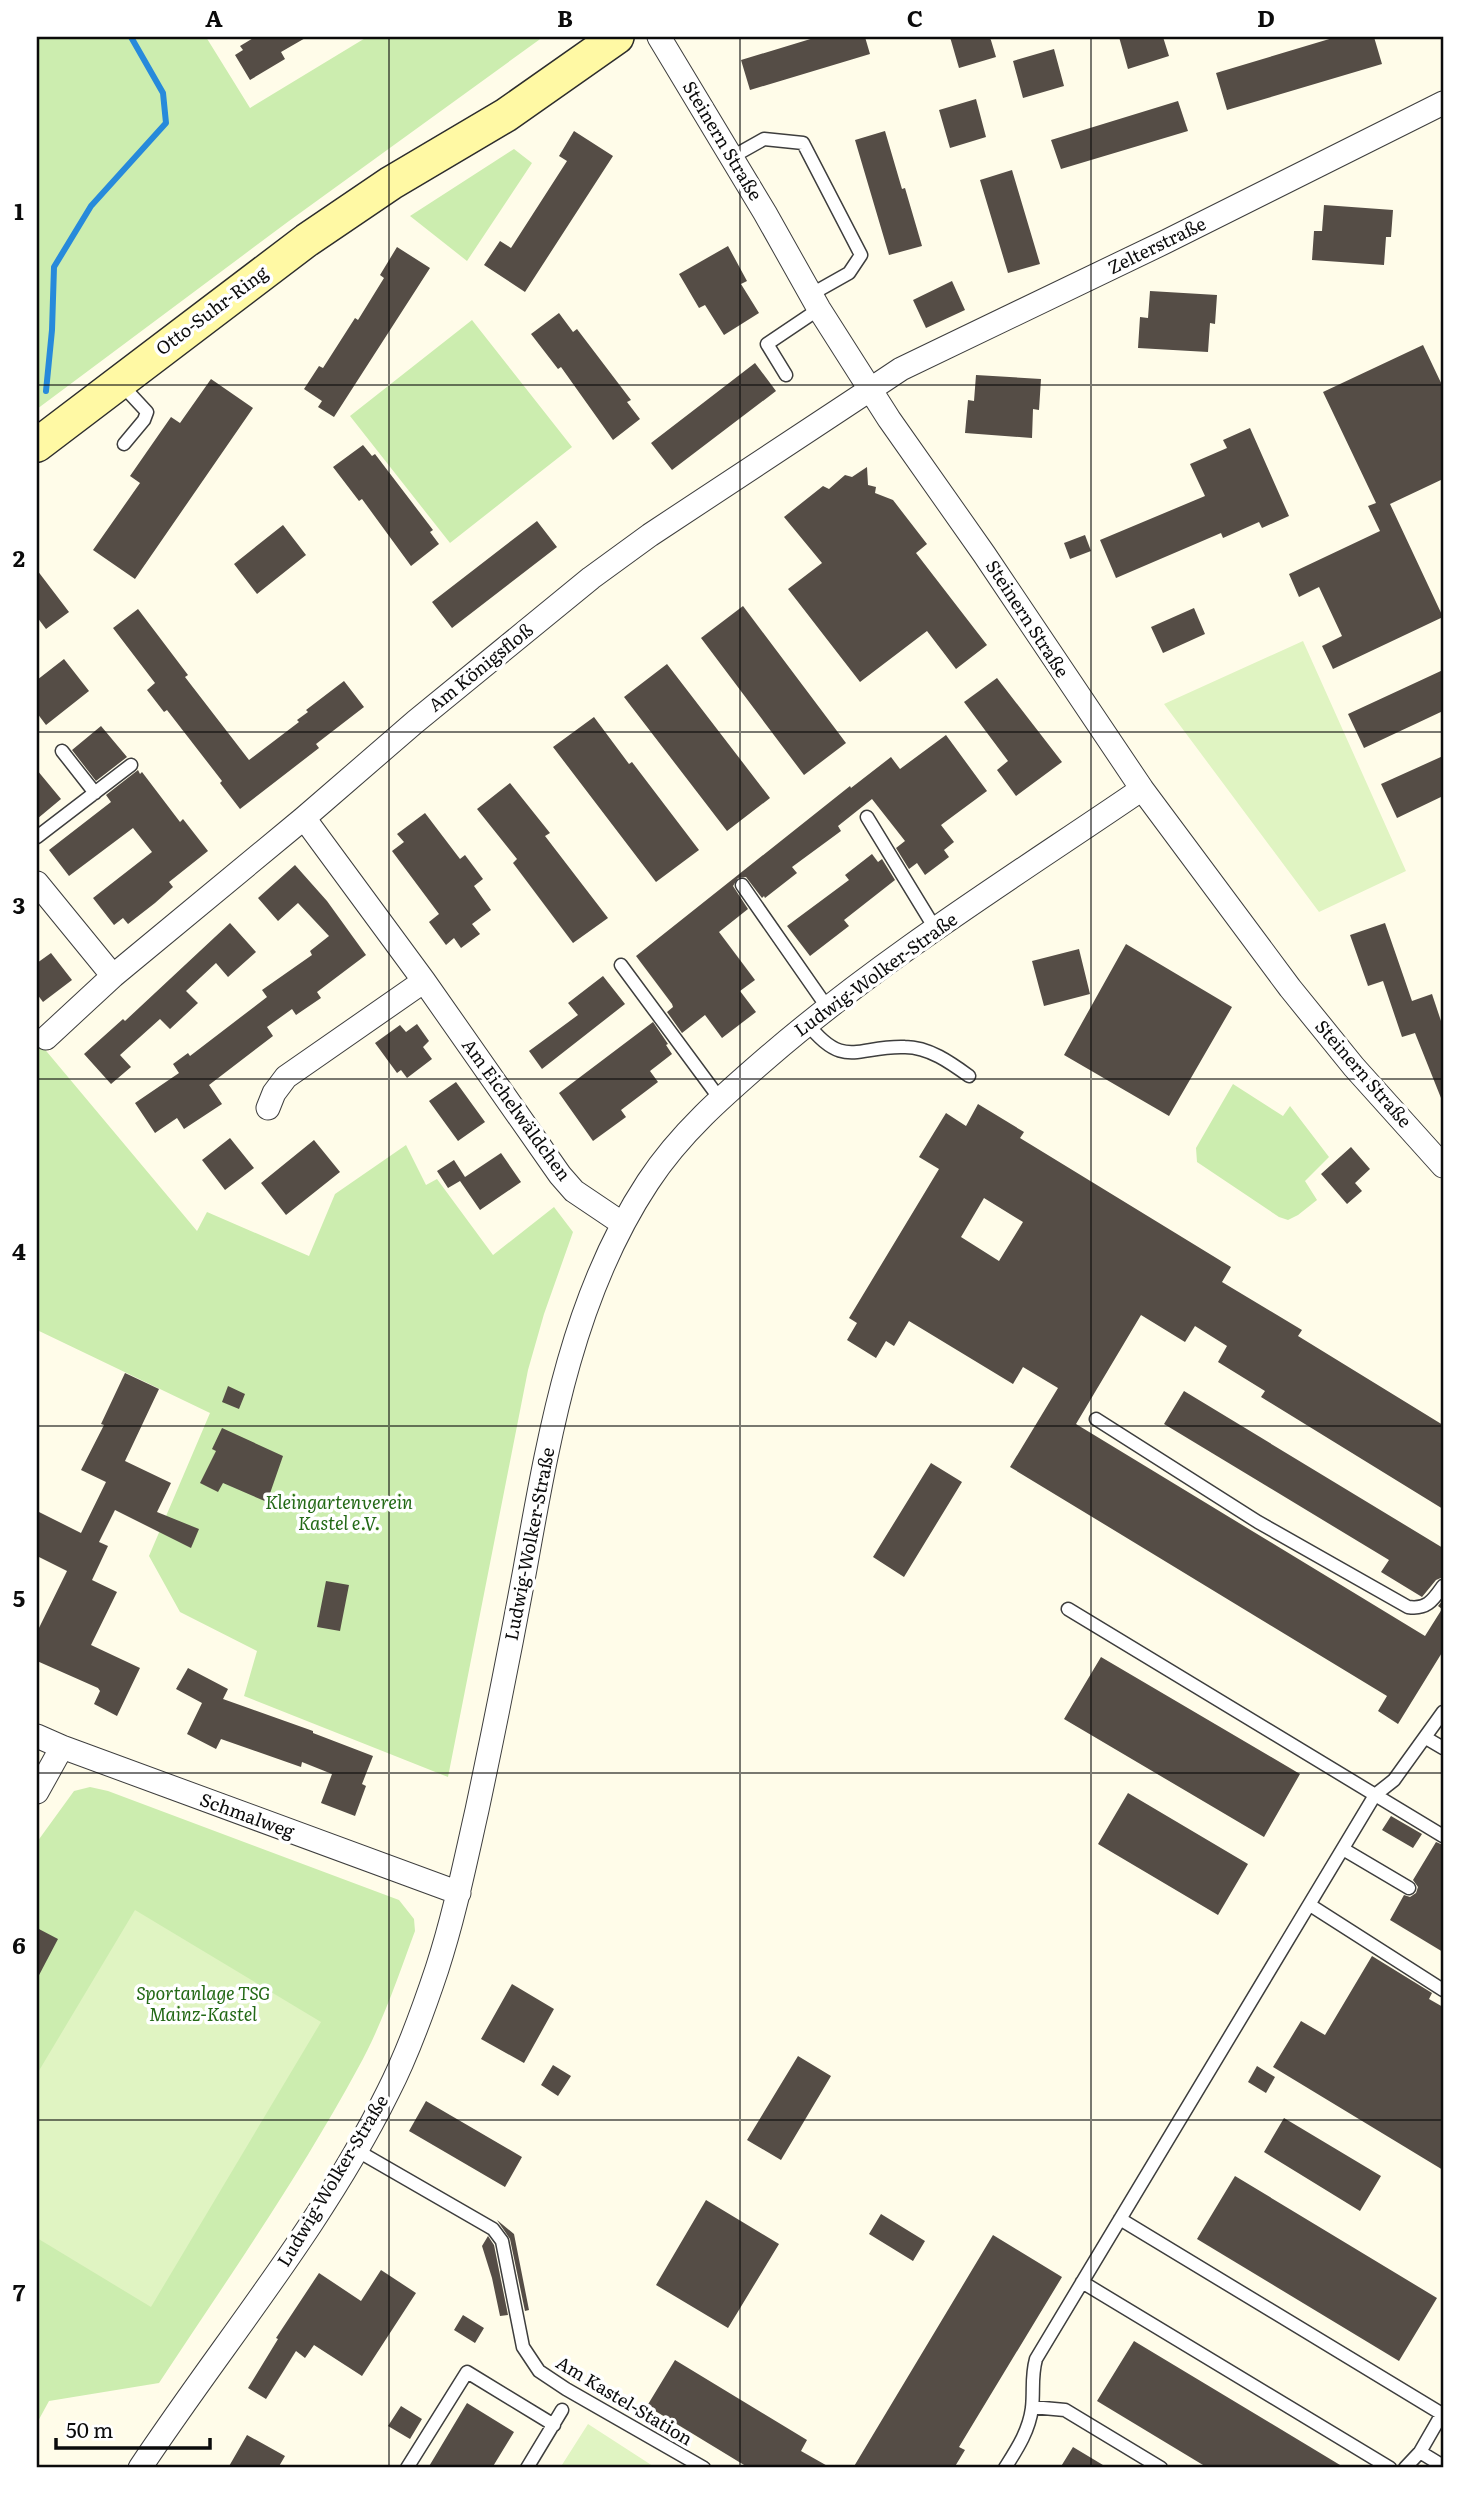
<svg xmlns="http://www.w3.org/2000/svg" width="1480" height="2505" font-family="Literata,serif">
	<rect width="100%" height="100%" fill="#fffce9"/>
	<!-- green -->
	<path fill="#ccedaf" d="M37,37H206L250,108L367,37H543L289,221L37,409Z
		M514,149L532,163L467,261L410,216Z
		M472,320L572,447L450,543L350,416Z
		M37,1040L197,1231L207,1212L309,1256L335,1194L406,1145L426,1185L437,1179L493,1255L554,1207L573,1232L544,1314L528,1370L448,1777L244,1696L257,1651L180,1612L149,1556L210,1413L37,1330Z
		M1233,1084L1283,1116L1290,1106L1329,1157L1305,1181L1317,1200L1298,1215L1288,1220L1279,1217L1197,1162L1196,1148Z
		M90,1787L108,1791L399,1900L414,1919L415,1931C398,1977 382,2025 358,2068C299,2177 227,2280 159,2383L49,2401L37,2423V1842L74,1791Z"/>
	<!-- pitch -->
	<path fill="#e0f4c2" d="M1303,641L1406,871L1319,912L1164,704Z
		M135,1910L321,2022L151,2307L37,2238V2074Z
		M588,2424L656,2468H560Z"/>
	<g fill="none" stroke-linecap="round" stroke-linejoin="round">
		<!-- stream -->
		<path stroke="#278adb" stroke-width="6" d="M46,391L52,330L54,267L91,206L166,123L163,93L131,37"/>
	</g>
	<!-- building -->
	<path fill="#554d46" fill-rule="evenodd" d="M255,37H307L281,52L285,59L250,80L235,55L243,50L240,46Z
		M817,37H865L870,54L750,90L741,60Z
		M950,37H990L996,57L959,68Z
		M1119,37H1163L1169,56L1128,69Z
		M1336,37H1374L1382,64L1227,110L1216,73Z
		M1054,49L1064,86L1023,98L1013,61Z
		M976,99L986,137L950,148L939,110Z
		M1178,101L1188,131L1061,169L1051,140Z
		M574,131L613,156L525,292L484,265L500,241L511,248L567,161L559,156Z
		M885,131L902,189L905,188L922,246L889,255L855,140Z
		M1012,170L1040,264L1008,273L980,180Z
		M1324,205L1393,210L1391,237H1386L1384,265L1312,260L1314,231H1322Z
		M728,246L747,281L741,284L759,313L724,335L705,305L699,308L679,274Z
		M397,247L430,268L334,417L318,407L322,401L304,389L319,366L323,368L355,318L358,320L384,278L380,275Z
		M952,281L965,310L926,328L913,300Z
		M1150,291L1217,295L1215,324L1210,323L1208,352L1138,348L1140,317L1148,318Z
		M559,313L573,332L577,329L631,400L627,402L640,419L613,440L561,367L558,369L531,334Z
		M1423,345L1443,387V479L1390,504L1443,617L1333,669L1322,646L1342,636L1319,587L1299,597L1289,574L1380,531L1368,506L1376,503L1323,392Z
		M755,363L776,391L672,470L651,443Z
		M976,375L1041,379L1039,410L1033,409L1032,438L965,433L968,400L974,401Z
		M211,379L253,408L135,579L93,550L140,483L130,476L171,417L180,423Z
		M1250,428L1289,516L1262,528L1259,522L1223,538L1221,533L1116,578L1100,540L1205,496L1190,464L1227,448L1223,440Z
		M363,445L372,456L375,454L433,530L430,532L439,544L411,566L362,499L359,501L333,467Z
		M867,467L868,485L876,487L875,493L893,500L927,544L916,553L987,645L956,669L927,631L860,682L788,589L822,563L784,517L823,486L829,489L845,475L852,477Z
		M537,521L557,547L452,628L432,602Z
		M283,525L306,555L257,594L234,564Z
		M1085,535L1091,551L1070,559L1064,543Z
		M37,570L69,612L46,629L37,617Z
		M743,606L846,743L804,775L701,638Z
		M1194,608L1205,634L1163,653L1151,627Z
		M138,609L188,675L185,677L249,760L299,722L297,720L308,712L306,710L344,681L364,707L316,744L319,748L240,809L220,783L222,781L167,710L164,712L147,690L155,683L113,628Z
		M64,659L89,691L46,725L37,713V680Z
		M667,664L770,798L727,831L624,697Z
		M1443,670V711L1364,748L1348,714Z
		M997,678L1062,762L1016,796L997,770L1008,761L964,702Z
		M594,717L629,764L632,762L699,850L656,882L553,747Z
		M101,726L127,757L96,781L72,750Z
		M946,735L987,791L941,825L954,842L944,850L949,857L925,875L917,863L909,869L896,848L905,841L872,799L838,826L841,831L792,867L797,873L765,898L764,896L762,898L746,877L738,878L733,886L748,909L719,932L755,980L740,991L756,1012L722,1038L705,1015L682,1033L667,1012L673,1007L672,1004L636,956L850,786L851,788L891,757L900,769Z
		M1443,756V796L1397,818L1381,784Z
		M37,770L61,799L37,819Z
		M138,770L140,774L142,772L180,822L183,819L208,851L169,882L173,887L155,903L128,924L123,918L114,925L93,898L152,852L133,828L69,876L49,850L111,802L106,795Z
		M510,783L550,833L545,836L608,918L573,943L513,863L517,859L477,809Z
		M425,813L460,859L465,855L483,879L474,886L491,910L472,924L480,934L461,948L454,938L446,945L429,922L439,914L392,851L404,842L397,834Z
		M872,854L878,862L882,859L895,880L844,920L849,926L810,956L787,926L849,880L845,875Z
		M295,865L327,901L366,955L317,992L321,998L296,1015L292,1009L267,1027L273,1036L209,1085L222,1104L184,1129L177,1118L155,1133L135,1103L179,1073L173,1064L188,1053L190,1056L267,997L262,990L312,955L310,951L329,936L298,903L278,921L258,898Z
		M230,923L256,952L228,977L216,963L186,991L198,1003L170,1029L160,1019L120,1055L131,1067L111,1084L84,1054L123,1019L125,1021Z
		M1385,923L1412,1001L1432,994L1443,1027V1103L1415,1033L1402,1037L1383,981L1368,986L1350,935Z
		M1126,944L1232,1007L1169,1116L1064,1055Z
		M1079,949L1090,994L1044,1006L1032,961Z
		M51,953L72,980L43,1002L37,994V963Z
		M603,976L625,1004L542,1069L529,1051L578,1015L568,1003Z
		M653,1022L668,1044L666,1045L672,1054L650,1071L658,1082L621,1110L626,1117L593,1141L559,1093Z
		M417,1024L429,1041L423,1047L432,1059L407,1078L401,1070L397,1073L375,1043L400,1025L406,1032Z
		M456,1082L485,1122L458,1141L429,1101Z
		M978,1104L1024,1132L1020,1138L1231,1267L1222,1282L1302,1330L1298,1336L1443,1425V1509L1261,1397L1265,1391L1218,1362L1227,1346L1195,1326L1185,1342L1141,1315L1076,1424L1425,1636L1442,1609L1438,1606L1443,1600V1651L1398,1724L1378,1711L1387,1696L1010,1467L1058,1388L1023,1367L1013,1384L909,1321L894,1346L886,1341L876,1358L847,1340L857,1323L849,1318L939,1169L919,1157L946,1113L966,1126ZM984,1198L1023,1222L999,1261L961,1237Z
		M230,1138L254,1168L225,1190L202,1160Z
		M314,1140L340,1172L286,1215L261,1183Z
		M1351,1147L1370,1169L1355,1183L1362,1191L1347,1204L1321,1174Z
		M501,1153L521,1182L480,1210L460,1181L448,1188L437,1171L454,1160L465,1177Z
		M125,1373L159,1389L125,1461L171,1483L157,1512L199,1529L191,1548L115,1510L99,1542L108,1546L92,1580L117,1592L91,1645L140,1668L117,1716L94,1704L100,1691L98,1688L37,1661V1632L67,1571L37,1556V1511L81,1533L106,1482L81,1470L104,1425L101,1424Z
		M228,1386L245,1394L239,1409L222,1402Z
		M1184,1391L1443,1548V1577L1436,1580L1422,1597L1381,1572L1389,1560L1164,1424Z
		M222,1428L283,1456L267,1502L223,1483L218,1492L200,1483L216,1451L212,1449Z
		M931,1463L962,1482L904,1577L873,1557Z
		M326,1581L349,1585L340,1631L317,1627Z
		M1101,1657L1300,1774L1264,1837L1064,1719Z
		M188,1668L228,1689L223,1699L313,1731V1733L373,1756L362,1784L366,1786L355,1816L321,1803L332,1774L302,1762L301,1767L221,1739L216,1749L187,1734L202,1703L176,1689Z
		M1128,1793L1248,1864L1218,1915L1098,1844Z
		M1391,1816L1422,1834L1413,1848L1382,1830Z
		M1436,1842L1443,1845V1952L1390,1920L1404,1895L1410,1897L1416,1893L1418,1887L1413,1880Z
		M37,1928L58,1939L37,1979Z
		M1372,1956L1432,1993L1429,1999L1443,2007V2170L1273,2067L1301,2021L1325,2035Z
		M512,1984L554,2009L524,2063L481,2039Z
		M798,2056L831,2076L781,2160L747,2140Z
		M553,2065L571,2076L558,2096L541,2085Z
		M1257,2066L1275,2077L1266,2093L1248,2082Z
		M426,2101L522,2157L505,2187L409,2131Z
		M1284,2118L1381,2176L1360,2211L1264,2152Z
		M1235,2176L1437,2298L1399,2361L1197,2239Z
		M706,2200L779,2244L728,2328L656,2285Z
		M881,2214L925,2241L913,2261L869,2234Z
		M497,2220L514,2234L529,2310L525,2311L510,2239Z
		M993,2235L1062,2277L959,2447L965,2450L954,2468H853Z
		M488,2236L494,2245L508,2315L500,2316L492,2278L482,2246Z
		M381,2270L416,2293L362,2376L314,2345L305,2358L296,2351L266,2399L248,2388L278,2339L276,2338L319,2273L361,2301Z
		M463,2315L484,2328L475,2343L454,2330Z
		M1134,2341L1345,2468H1208L1097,2401Z
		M675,2360L807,2440L801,2451L831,2468H749L647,2406Z
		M467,2403L514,2432L492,2468H428Z
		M401,2406L422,2419L410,2439L388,2426Z
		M247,2435L285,2456L278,2468H228Z
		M1073,2447L1108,2468H1060Z"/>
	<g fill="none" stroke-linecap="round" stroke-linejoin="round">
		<defs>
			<path id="lane" d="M732,157L764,139L803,143L861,255L849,273L810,295
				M786,375L767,344L819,309
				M121,384L147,412L144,420L124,444
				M62,751L95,793
				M867,817L936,930
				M37,837L131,765
				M742,885L827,1007
				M621,965L720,1099
				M807,1023C844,1071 858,1045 905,1047C929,1047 951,1063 969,1076
				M1096,1419L1258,1522L1408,1607C1427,1610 1433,1600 1443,1586
				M1068,1609L1443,1836
				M1426,1738L1443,1748
				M1343,1849L1409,1888
				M1310,1905L1443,1990
				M356,2150L493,2229L502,2241L523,2347L539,2371L566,2389L704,2468
				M1120,2219L1442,2414
				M1082,2282L1390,2468
				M1032,2407L1065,2410L1161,2468
				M1420,2452L1443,2466
				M407,2468L467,2372L554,2425
				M527,2468L562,2410
				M1005,2468C1017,2449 1029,2431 1032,2408C1034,2390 1031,2377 1036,2359L1375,1795L1394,1780L1443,1712
				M1405,2468L1420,2452L1443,2412"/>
			<path id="street" d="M659,37L765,213L819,309L889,419L984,554L1142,789L1290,988L1354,1067L1443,1166
				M304,818L424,981L560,1175L574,1191L623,1224
				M37,883L113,976L304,818L415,722L591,578L650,535L871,389L901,369L1165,242L1443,103
				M46,1038L113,976
				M268,1108L274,1093L286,1077L424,981
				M37,1736L62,1747L459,1893
				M37,1792L62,1747
				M140,2468C223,2343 321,2227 388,2092C408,2053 423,2011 437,1969C454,1917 465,1863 477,1810C494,1730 510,1650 525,1569C549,1436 572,1297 648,1182C680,1133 724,1095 768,1057C884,957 1016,875 1142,789"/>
			<path id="secondary" d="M37,445L307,240L391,183L506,115L617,37"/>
		</defs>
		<!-- lane casing -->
		<use href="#lane" stroke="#3e3e3e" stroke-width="15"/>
		<!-- street casing -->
		<use href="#street" stroke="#3e3e3e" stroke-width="25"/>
		<!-- secondary casing -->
		<use href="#secondary" stroke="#2d2d2d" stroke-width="36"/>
		<!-- lane -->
		<use href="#lane" stroke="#fff" stroke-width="12"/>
		<!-- street -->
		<use href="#street" stroke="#fff" stroke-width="23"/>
		<!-- secondary -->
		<use href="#secondary" stroke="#fff9a4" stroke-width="33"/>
	</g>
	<!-- grid -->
	<path fill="none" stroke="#0b0b0b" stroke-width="2" stroke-opacity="0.55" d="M389,37V2468M740,37V2468M1091,37V2468M37,385H1443M37,732H1443M37,1079H1443M37,1426H1443M37,1773H1443M37,2120H1443"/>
	<g text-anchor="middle" stroke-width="7" stroke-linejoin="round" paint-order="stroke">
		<!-- street labels -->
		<g font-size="18" fill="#0b0b0b" stroke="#fff">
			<text transform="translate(722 141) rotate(59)" y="6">Steinern Straße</text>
			<text transform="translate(1157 246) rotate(-26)" y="6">Zelterstraße</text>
			<text transform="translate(212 311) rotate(-37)" y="6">Otto-Suhr-Ring</text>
			<text transform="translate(1027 619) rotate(57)" y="6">Steinern Straße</text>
			<text transform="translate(481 668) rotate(-39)" y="6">Am Königsfloß</text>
			<text transform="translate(876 975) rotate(-36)" y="6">Ludwig-Wolker-Straße</text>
			<text transform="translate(1363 1074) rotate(49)" y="6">Steinern Straße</text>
			<text transform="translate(516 1110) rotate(54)" y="6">Am Eichelwäldchen</text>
			<text transform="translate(530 1544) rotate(-79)" y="6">Ludwig-Wolker-Straße</text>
			<text transform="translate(247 1816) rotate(20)" y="6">Schmalweg</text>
			<text transform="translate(333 2181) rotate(-59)" y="6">Ludwig-Wolker-Straße</text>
			<text transform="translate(624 2401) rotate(31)" y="6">Am Kastel-Station</text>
		</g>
		<!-- park labels -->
		<g font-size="18" font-style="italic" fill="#236916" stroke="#fff">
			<text x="339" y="1509">Kleingartenverein<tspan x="339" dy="21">Kastel e.V.</tspan></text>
			<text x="203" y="2000">Sportanlage TSG<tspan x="203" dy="21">Mainz-Kastel</tspan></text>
		</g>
	</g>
	<!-- border -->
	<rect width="1480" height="2505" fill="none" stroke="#ffffff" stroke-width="77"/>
	<!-- scale -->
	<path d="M56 2438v10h154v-10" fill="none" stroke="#0b0b0b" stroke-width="3.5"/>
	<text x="66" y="2438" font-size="21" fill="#0b0b0b" stroke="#ffffff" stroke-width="5" paint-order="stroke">50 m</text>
	<rect x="38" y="38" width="1404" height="2428" fill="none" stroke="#0b0b0b" stroke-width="2.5"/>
	<g font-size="23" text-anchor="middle" font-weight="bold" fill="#0b0b0b">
		<text x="214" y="27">A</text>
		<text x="565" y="27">B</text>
		<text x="915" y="27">C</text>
		<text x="1266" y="27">D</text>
		<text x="19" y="220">1</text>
		<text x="19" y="567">2</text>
		<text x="19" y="914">3</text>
		<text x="19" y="1260">4</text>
		<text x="19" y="1607">5</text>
		<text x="19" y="1954">6</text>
		<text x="19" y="2301">7</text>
	</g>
</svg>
